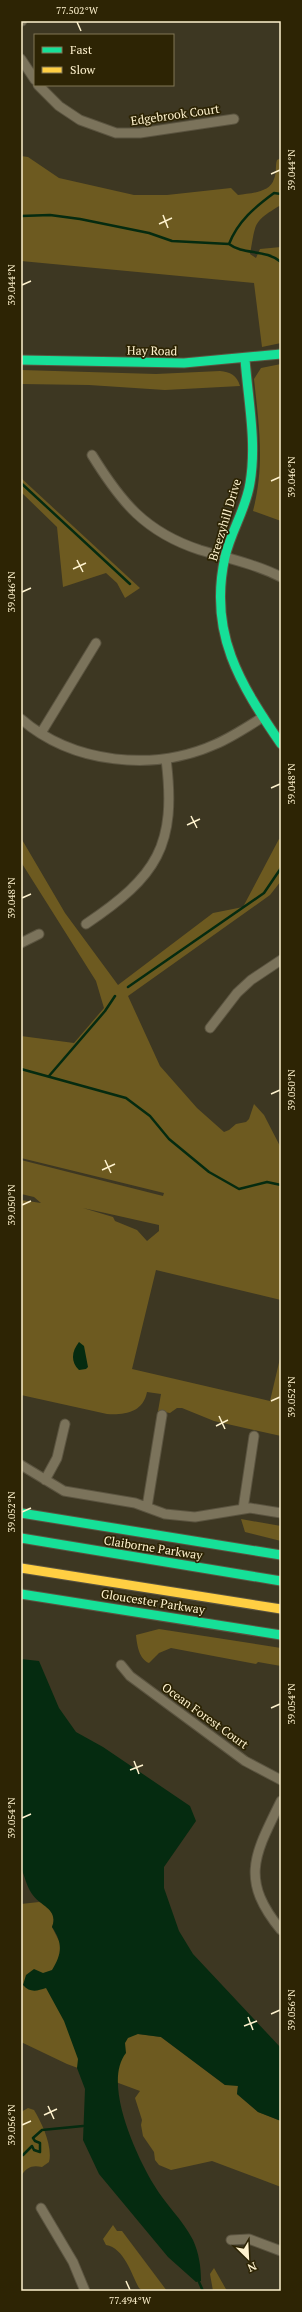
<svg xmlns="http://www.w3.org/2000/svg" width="302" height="2312" font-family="'PT Serif',serif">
	<rect width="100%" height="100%" fill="#3d3722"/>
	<!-- green -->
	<path fill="#6d5a20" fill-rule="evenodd" d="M21,156L28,157L59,178L134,195H167L231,188L238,195C250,193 270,193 274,179C277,172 275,166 277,160L281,158V205C252,222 256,223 250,254L256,258L260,249L281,247V343L262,347L254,283L21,261Z
		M281,364V521L253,511C265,464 259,426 254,379L261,368Z
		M21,370L156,374L220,371C230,372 237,375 240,386L165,390L89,385L21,384Z
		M21,478L140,588L125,598L117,583L106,573L63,587L57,527L21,492Z
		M21,838L65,913L118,985L213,913L243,907L279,839L281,840V881L270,895L128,996L160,1066L197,1108L224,1132L229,1130L236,1124L246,1122L249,1119L254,1104L264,1115L281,1148V1300L156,1270L132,1369L270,1401L281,1354V1436L214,1421L182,1408H177L170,1413L158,1411L161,1394L147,1392C143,1413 124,1415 107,1414L21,1395V1200L41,1203L34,1197L21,1194V1160L163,1196L164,1193L21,1158V1036L74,1043L104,1008L96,981L21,862ZM83,1208L159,1225V1231L147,1241L137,1230L115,1221L113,1217Z
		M241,1519L281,1526V1541L245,1532Z
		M159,1629L281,1648V1666L258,1662L256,1664L171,1648L159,1653L149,1663C139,1659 137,1645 136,1635Z
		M39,1902C50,1906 57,1915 52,1927L61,1945L138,2034L161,2037L225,2085H238L237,2094L258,2112L281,2121V2187L212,2161L171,2170L159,2165L155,2160L154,2152L143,2136L141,2125L142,2120L135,2098L140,2091L67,2064L21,2042V1904Z
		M28,2108L34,2110C42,2123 53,2147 49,2162L42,2167C32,2165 27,2167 21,2176V2112Z
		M113,2225L117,2231H122L167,2291H143L139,2288C131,2273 124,2248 106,2245L103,2239Z
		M214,2268L227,2291H213L210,2274Z"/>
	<!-- water -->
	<path fill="#052b10" d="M79,1342L84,1346L88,1367L86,1369L79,1370C70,1361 72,1351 79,1342Z
		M21,1659L39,1661L59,1708L76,1732L103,1747L190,1806L196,1821L164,1867V1888L179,1931L193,1954L281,2048V2121L258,2112L237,2094L238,2086L225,2085L161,2037L138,2034L128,2038L125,2043L126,2053C102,2083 137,2157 154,2185C165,2204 183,2220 193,2240C199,2253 201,2267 201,2281L196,2282L168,2257L99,2174L83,2140L85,2089L77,2068L78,2059L64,2021L46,1988C37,1991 30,1993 23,1985L26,1975L34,1969L43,1973L52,1970C62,1954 63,1943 52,1927C59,1909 40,1906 32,1894C26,1885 25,1877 21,1868Z"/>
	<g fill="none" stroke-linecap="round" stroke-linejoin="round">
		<!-- stream -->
		<path stroke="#052b10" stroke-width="2.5" d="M21,216L50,215L80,219L149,233L172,241L229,244C243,255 266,249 281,262
			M229,244C238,221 255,207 274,193L281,194
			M21,483L130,584
			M128,987L264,893L281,868
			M21,1069L126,1098L150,1116L169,1139L209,1172L239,1189L267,1182L281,1185
			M49,1076L105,1011L115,996
			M21,2155H23L32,2146L34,2150L40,2152V2143L35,2141L33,2138L42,2130L83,2126
			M199,2282L203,2291"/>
		<defs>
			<path id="street" d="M21,21H22
				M21,59L35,80
				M38,85L59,106L80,120L116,133H140L234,119
				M92,455C121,502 145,532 200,550C227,558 255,564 281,577
				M21,719C73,764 154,772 216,744C232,737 247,727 263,717
				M41,733L96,643
				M86,924C157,876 177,846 166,759
				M21,943L39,934
				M210,1028L237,993L251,980L281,960
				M21,1465L64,1491L135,1503L165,1514L195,1517L250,1508L281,1513
				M45,1480L57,1458L65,1424
				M147,1507L162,1415
				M243,1509L254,1436
				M121,1665L130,1676L245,1761L281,1780
				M281,1801C255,1854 239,1879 281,1930
				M41,2208L73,2262L85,2291
				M231,2240L249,2239L281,2251"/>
			<path id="fast" d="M245,359C248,400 257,442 250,483C246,509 231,531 225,557C208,633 240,684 281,744
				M21,360L184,363L281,354
				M21,1513L281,1555
				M21,1538L281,1581
				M21,1594L281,1635"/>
			<path id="slow" d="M21,1568L281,1609"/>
		</defs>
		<!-- street casing -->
		<use href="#street" stroke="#5b5440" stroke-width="11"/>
		<!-- fast casing -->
		<use href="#fast" stroke="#5b5440" stroke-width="11"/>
		<!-- slow casing -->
		<use href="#slow" stroke="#5b5440" stroke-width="11"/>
		<!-- street -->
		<use href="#street" stroke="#7b735b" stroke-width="9"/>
		<!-- fast -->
		<use href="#fast" stroke="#16e098" stroke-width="9"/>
		<!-- slow -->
		<use href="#slow" stroke="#ffcf43" stroke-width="9"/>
	</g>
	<!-- ticks -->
	<path fill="none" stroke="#fef2ce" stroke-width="1.5" d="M77,22L81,31M271,174L280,170M163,215L168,228M159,224L172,218M22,285L31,281M271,481L280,477M77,560L83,572M73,569L86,563M22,592L31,588M271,788L280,784M191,816L197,828M187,825L200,819M22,898L31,894M271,1094L280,1090M105,1160L111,1173M102,1170L115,1164M22,1205L31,1201M271,1401L280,1397M219,1416L225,1429M216,1426L228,1420M22,1512L31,1508M271,1708L280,1704M134,1761L139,1774M130,1770L143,1765M22,1818L31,1814M271,2014L280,2010M248,2017L253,2030M244,2026L257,2021M48,2106L54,2119M44,2115L57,2109M22,2125L31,2121M126,2281L130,2290"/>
	<g text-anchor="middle" stroke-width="3.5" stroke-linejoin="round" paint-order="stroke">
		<!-- street labels -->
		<g font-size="12" fill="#fef2ce" stroke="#2d2404">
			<text transform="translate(175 115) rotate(-8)" y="4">Edgebrook Court</text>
			<text transform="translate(152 351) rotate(1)" y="4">Hay Road</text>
			<text transform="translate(225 520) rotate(-73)" y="4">Breezyhill Drive</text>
			<text transform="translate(153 1548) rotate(9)" y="4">Claiborne Parkway</text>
			<text transform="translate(153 1602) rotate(9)" y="4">Gloucester Parkway</text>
			<text transform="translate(205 1716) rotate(36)" y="4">Ocean Forest Court</text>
		</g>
	</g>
	<!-- border -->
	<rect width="302" height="2312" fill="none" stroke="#2d2404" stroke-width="44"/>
	<!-- legend -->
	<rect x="34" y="34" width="140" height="52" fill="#2d2404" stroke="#817655"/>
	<rect x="42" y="47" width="20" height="6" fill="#16e098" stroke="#817655"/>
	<text x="70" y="54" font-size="12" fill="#fef2ce">Fast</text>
	<rect x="42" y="67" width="20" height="6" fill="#ffcf43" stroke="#817655"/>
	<text x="70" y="74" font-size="12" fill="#fef2ce">Slow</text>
	<!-- north arrow -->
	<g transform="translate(248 2258) rotate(156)" stroke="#2d2404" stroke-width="3" paint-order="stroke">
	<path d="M0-3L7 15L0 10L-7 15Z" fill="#fef2ce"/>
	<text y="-6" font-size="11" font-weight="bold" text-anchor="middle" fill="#fef2ce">N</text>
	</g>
	<rect x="22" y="22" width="258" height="2268" fill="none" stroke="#fef2ce" stroke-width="1.5"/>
	<g font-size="10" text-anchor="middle" fill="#fef2ce">
		<text x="77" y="14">77.502°W</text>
		<text transform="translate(291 170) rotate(-90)" y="4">39.044°N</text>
		<text transform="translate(11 285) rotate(-90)" y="4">39.044°N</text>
		<text transform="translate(291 477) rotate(-90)" y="4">39.046°N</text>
		<text transform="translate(11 592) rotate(-90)" y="4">39.046°N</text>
		<text transform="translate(291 784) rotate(-90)" y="4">39.048°N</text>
		<text transform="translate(11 898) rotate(-90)" y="4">39.048°N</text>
		<text transform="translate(291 1090) rotate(-90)" y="4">39.050°N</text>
		<text transform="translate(11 1205) rotate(-90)" y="4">39.050°N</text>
		<text transform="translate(291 1397) rotate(-90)" y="4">39.052°N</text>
		<text transform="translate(11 1512) rotate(-90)" y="4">39.052°N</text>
		<text transform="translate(291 1704) rotate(-90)" y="4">39.054°N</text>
		<text transform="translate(11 1818) rotate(-90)" y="4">39.054°N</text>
		<text transform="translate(291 2010) rotate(-90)" y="4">39.056°N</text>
		<text transform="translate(11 2125) rotate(-90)" y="4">39.056°N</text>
		<text x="130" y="2304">77.494°W</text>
	</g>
</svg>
